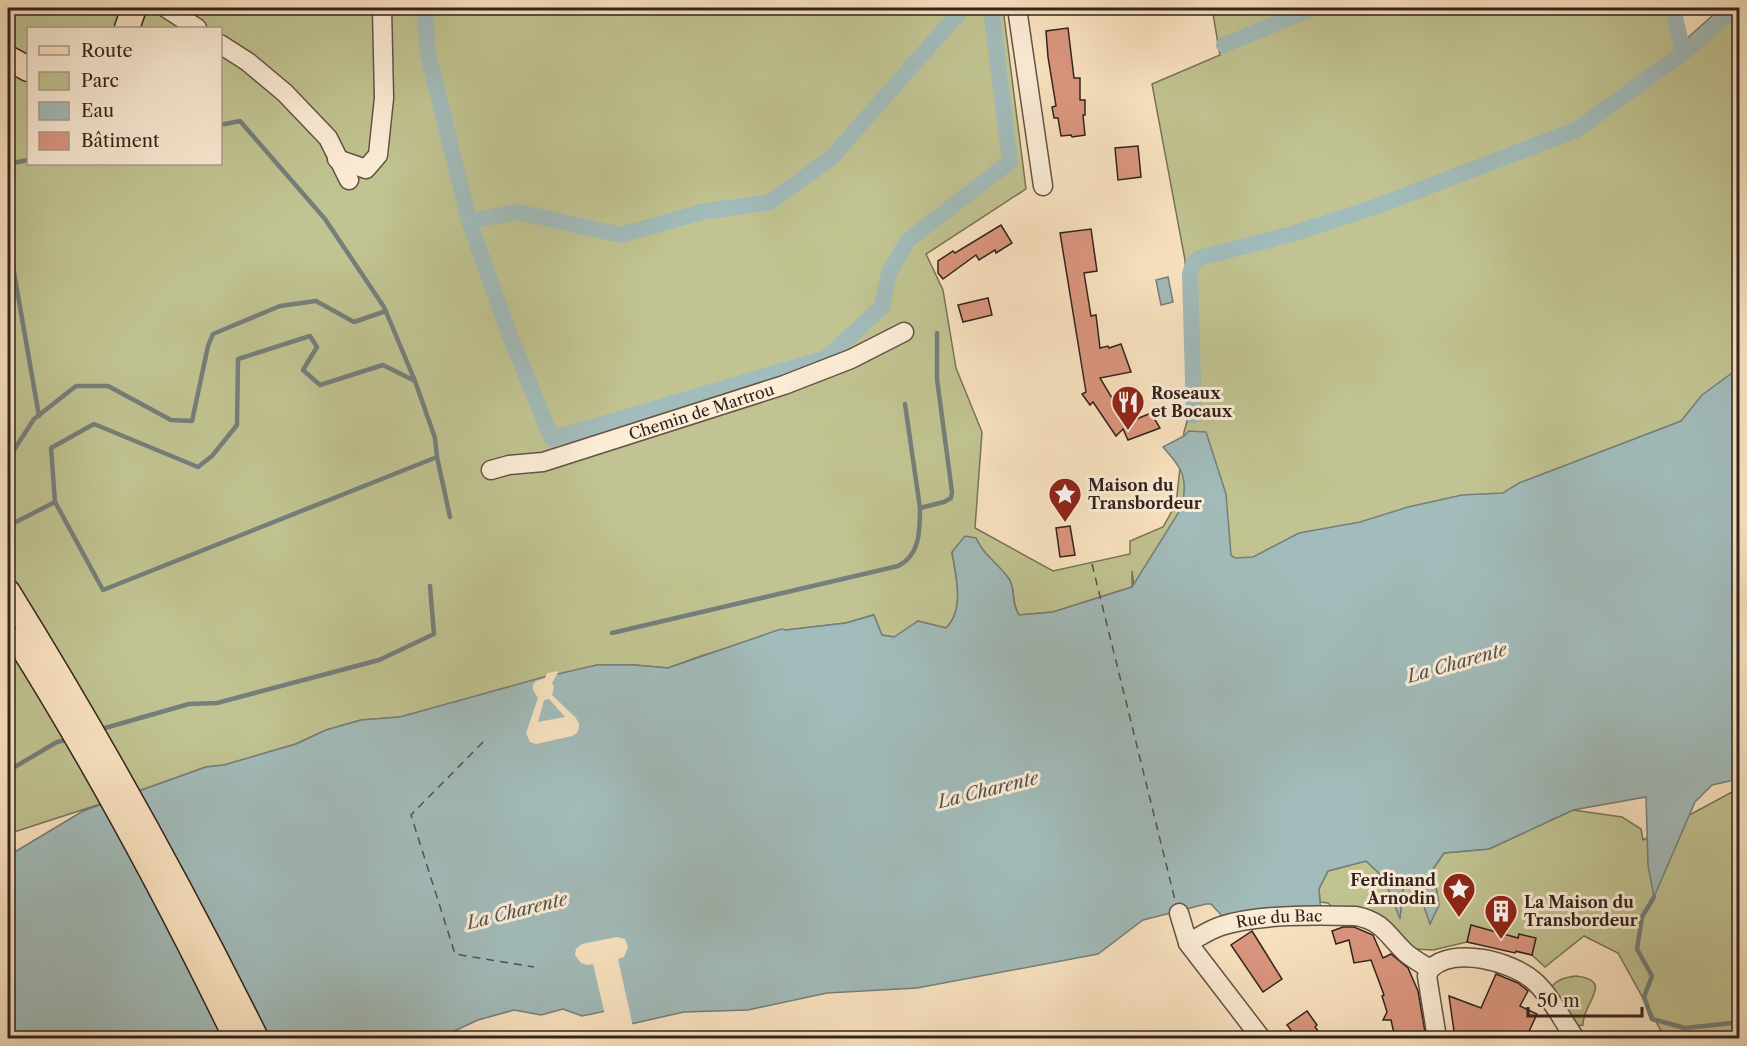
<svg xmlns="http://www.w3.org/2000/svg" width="1747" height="1046" font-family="'Libre Caslon Text',serif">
	<rect width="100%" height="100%" fill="#fbe4c2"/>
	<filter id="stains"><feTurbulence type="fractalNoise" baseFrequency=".00333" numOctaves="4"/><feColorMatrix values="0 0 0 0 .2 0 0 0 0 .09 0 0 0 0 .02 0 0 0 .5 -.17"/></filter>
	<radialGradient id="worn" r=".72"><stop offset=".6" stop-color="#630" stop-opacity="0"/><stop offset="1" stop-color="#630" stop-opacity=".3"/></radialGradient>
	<!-- green -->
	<path fill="#c1c492" stroke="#797458" stroke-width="1.5" fill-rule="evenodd" d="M8,8H1003L1026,189L926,254L943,290L956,368L982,432L975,528L1053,571L1130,554V541L1163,527L1176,504L1184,432L1189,415L1185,260L1152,84L1220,55L1212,8H1675L1683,42L1721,8H1739V380L1707,408L1516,503L1225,564L1190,515L1134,586L1132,571V587L1053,612L1019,615C1011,603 1016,589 1009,579C999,564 983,556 976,538L952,553C956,575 965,610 946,628L918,621L895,637L882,635L873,615L846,623L786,630L701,656L668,668L634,665H597L400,717L361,720L326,730L296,744L224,765L206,767L122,797L8,834ZM28,28H220V164H28Z
		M1739,791V1038H1665L1618,953L1584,936L1545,967L1532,955L1467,942L1433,950L1413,949L1331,906L1328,903L1320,902L1319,889L1328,871L1366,861L1384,878L1400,917L1404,879L1414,876L1430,923L1439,905L1433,869L1444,853L1489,849L1573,810L1622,817L1641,829L1643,840L1732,792Z
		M1576,976C1616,981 1582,1003 1583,1025L1576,1026L1549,991C1554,980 1565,977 1576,976Z"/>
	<!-- water -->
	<path fill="#a2bcbb" stroke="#757f7c" stroke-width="1.5" d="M1168,277L1173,302L1161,305L1156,280Z
		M1739,368V779L1712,785L1695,802L1654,897L1648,865L1646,797L1573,810L1489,849L1444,853L1433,869L1439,905L1430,924L1414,877L1404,879L1400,919L1384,878L1366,861L1328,871L1319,889L1321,914L1223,917L1211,904H1206L1143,920L1098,954L917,988L827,993L748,1010L684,1012L626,1025L620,1008L582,1016L563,1009L541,1015L514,1010L478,1020L439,1038H8V856L83,811L206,767L224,765L296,744L326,730L361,720L400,717L540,678L597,665H634L668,668L781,629L786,630L846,623L874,615L882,635L894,637L918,621L946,628C965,610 956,575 952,552L965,536L976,538C983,555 999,564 1009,579C1016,589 1010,602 1019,615L1053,612L1132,587L1182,507C1188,476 1183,470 1163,447L1184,436L1189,431L1206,432L1226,494L1231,555L1235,558L1253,557L1299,533L1360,522L1408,507L1462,495L1503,493L1519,483L1681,421L1702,395Z"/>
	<!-- pier -->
	<path fill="#fbe4c2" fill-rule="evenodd" d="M559,671L552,683L554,687L552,695L575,717L579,723V728L577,733L572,736L536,744L530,742L526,733L538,698L533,690V685L536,681L545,678L547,673ZM549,699L565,717L538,722L544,700Z
		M617,937L625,939L628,947L624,957L618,959L633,1027L627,1028L623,1026L619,1012L605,1015L593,964L588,965L581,963L575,955L576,949L582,944Z"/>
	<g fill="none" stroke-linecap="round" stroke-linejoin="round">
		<!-- stream -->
		<path stroke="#757f7c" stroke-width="4.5" d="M220,125L240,121L325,219L384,307L415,381L435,438L437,457L450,517
			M8,164L28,160
			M8,238L39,416
			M415,381L383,365L320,385L303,370L317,347L310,336L238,359L237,425L212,456L198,467L94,424L51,448L55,502L103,590L437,457
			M8,454L12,453L34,419L76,386H108L171,420L192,421L208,346L213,334L280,306L316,301L354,322L386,311
			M8,477L12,489L8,491
			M920,508L944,502L951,498L952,492L937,379V333
			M8,526L55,502
			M612,633L898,566C920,555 920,531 920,508L905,404
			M98,730L189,704L217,703L379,660L434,634L430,586
			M8,771L57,742L70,739
			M1654,897L1642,917L1637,949L1652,976L1644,997L1652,1019L1685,1028L1732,1023L1740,1024"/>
		<!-- canal -->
		<path stroke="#a2bcbb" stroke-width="16" d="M424,8L428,53L469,221L510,336L552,439L826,358L882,307L889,273L908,240L1010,162L991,8
			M1673,8L1683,53
			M1224,45L1313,8
			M469,221L518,212L621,235L702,212L770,202L831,158L963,8
			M1194,416L1190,274L1193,264L1199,258L1292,234L1372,208L1576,130L1683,53L1735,8"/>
		<!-- ferry -->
		<path stroke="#53514d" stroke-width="1.5" stroke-dasharray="8 6" stroke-linecap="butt" d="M1092,564L1176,904
			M483,742L411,815L455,954L534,967"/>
	</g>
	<!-- building -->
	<path fill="#dc9780" stroke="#31231e" stroke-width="1.5" d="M1068,28L1074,78H1080V100H1085V115H1083L1085,135L1072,137L1071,135L1061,136L1058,118H1054L1052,107L1056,106L1048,57L1046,31Z
		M1138,146L1141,177L1118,180L1115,148Z
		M1001,225L1012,243L996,253L995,250L979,260L976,255L943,279L938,273V261L953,251L955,253Z
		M1091,229L1097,271L1084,273L1091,316L1096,315L1100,348L1108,346L1109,348L1121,344L1131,372L1100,378L1127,423L1151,413L1160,428L1128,440L1123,429L1116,436L1093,402L1090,405L1082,394L1086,392L1060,233Z
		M988,298L992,315L963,322L958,305Z
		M1070,526L1075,555L1060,557L1056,528Z
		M1471,925L1518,938L1519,934L1536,938L1532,955L1516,951L1515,953L1467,942Z
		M1343,927H1354L1373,935L1383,958L1391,954L1408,968L1418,991L1426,1038H1395L1391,1020H1383L1387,1012L1382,996L1384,995L1371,960L1354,963L1349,940L1336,944L1332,931Z
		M1252,931L1282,979L1263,992L1231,945Z
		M1496,974L1518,983L1528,991L1520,1006L1537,1014L1526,1038H1455L1449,996L1481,1008Z
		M1307,1011L1317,1025L1315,1027L1324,1038H1297L1287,1025Z"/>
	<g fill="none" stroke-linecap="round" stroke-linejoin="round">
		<defs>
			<g id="minor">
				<path d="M166,8L197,28"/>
				<path d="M1017,8L1043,186"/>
				<path d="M220,44L248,62L285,93L328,138L349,180"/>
				<path d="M337,159L366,169L378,155L384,98L382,8"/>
				<path id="s1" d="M491,470L509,465L543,462L784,385L851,359L904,332"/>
				<path d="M1179,913L1188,943L1261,1038"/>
				<path id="s2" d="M1188,943C1199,937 1209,930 1221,926C1259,914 1317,915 1356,916C1385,922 1387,936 1406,953C1413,959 1422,964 1430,969"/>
				<path d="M1430,969C1454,946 1511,961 1534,981C1551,996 1562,1020 1575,1038"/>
				<path d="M1430,969L1427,976L1437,1038"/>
			</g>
			<path id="major" d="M127,28L134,8
				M8,58L28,69
				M8,592C98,737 180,885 256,1038
				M18,640C99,769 170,902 236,1038"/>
		</defs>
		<!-- minor casing -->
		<use href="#minor" stroke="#645347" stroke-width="21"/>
		<!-- major casing -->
		<use href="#major" stroke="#31231e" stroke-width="27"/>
		<!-- minor -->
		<use href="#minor" stroke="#fcedd7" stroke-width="18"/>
		<!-- major -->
		<use href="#major" stroke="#fbe4c2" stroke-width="24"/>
	</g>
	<!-- icons -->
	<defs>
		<symbol id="restaurant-pin" viewBox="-11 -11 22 30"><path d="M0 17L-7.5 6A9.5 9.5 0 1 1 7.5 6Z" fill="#8f2418" stroke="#fcedd7"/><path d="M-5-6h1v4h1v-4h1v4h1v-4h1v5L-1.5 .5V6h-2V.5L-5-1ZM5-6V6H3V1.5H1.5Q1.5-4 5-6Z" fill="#fff"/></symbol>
		<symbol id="sight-pin" viewBox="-11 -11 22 30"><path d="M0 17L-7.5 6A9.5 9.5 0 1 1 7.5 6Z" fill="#8f2418" stroke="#fcedd7"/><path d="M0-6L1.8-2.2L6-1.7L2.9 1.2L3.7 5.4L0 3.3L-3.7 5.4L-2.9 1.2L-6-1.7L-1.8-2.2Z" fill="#fff"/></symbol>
		<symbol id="building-pin" viewBox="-11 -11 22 30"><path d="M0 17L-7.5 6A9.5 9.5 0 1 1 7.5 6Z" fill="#8f2418" stroke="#fcedd7"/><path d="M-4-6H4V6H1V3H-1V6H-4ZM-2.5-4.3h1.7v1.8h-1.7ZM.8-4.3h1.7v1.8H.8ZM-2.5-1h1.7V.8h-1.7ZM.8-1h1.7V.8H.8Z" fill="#fff"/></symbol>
	</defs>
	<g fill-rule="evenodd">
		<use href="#restaurant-pin" x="1109" y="383" width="38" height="52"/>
		<use href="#sight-pin" x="1046" y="475" width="38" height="52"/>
		<use href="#sight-pin" x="1440" y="870" width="38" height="52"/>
		<use href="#building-pin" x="1482" y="892" width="38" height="52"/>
	</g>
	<g text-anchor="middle" stroke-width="6" stroke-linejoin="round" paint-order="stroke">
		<!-- poi labels -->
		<g font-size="16" font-weight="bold" fill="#31231e" stroke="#fcedd7" text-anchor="start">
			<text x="1151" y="399">Roseaux<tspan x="1151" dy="18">et Bocaux</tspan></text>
			<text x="1088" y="491">Maison du<tspan x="1088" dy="18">Transbordeur</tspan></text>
			<text x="1436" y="886" text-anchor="end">Ferdinand<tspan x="1436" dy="18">Arnodin</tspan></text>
			<text x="1524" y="908">La Maison du<tspan x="1524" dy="18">Transbordeur</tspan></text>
		</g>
		<!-- street labels -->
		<g font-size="16" fill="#31231e" stroke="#fcedd7">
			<text dy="6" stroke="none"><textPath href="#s1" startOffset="219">Chemin de Martrou</textPath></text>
			<text dy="6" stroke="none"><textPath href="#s2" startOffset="96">Rue du Bac</textPath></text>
		</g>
		<!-- water labels -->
		<g font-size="18" font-style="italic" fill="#53514d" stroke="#fcedd7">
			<text transform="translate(1457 663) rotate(-16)" y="6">La Charente</text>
			<text transform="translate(988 790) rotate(-14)" y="6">La Charente</text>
			<text transform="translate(517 911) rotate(-14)" y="6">La Charente</text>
		</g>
	</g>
	<!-- margin -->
	<rect width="1747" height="1046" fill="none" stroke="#fbe4c2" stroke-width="30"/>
	<rect x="9" y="9" width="1729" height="1028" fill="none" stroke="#31231e" stroke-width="3"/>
	<rect x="15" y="15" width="1717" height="1016" fill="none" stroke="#31231e" stroke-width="1.5"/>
	<!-- legend -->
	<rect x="27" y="27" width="195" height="138" fill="#fcedd7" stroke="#ab9c8d" stroke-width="1.5"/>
	<rect x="39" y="46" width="30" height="9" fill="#fbe4c2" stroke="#ab9c8d" stroke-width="1.5"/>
	<text x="81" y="57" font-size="18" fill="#31231e">Route</text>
	<rect x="39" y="72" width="30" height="18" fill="#c1c492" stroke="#ab9c8d" stroke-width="1.5"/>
	<text x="81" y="87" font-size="18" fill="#31231e">Parc</text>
	<rect x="39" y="102" width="30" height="18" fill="#a2bcbb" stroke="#ab9c8d" stroke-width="1.5"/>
	<text x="81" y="117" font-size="18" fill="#31231e">Eau</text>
	<rect x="39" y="132" width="30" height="18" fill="#dc9780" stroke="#ab9c8d" stroke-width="1.5"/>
	<text x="81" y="147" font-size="18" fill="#31231e">Bâtiment</text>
	<!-- scale -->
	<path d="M1528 1007v9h114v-9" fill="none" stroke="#31231e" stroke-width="3"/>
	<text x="1537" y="1007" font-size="18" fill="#31231e" stroke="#fcedd7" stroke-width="4.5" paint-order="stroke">50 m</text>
	<rect width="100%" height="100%" filter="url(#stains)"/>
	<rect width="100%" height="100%" fill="url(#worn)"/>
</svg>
